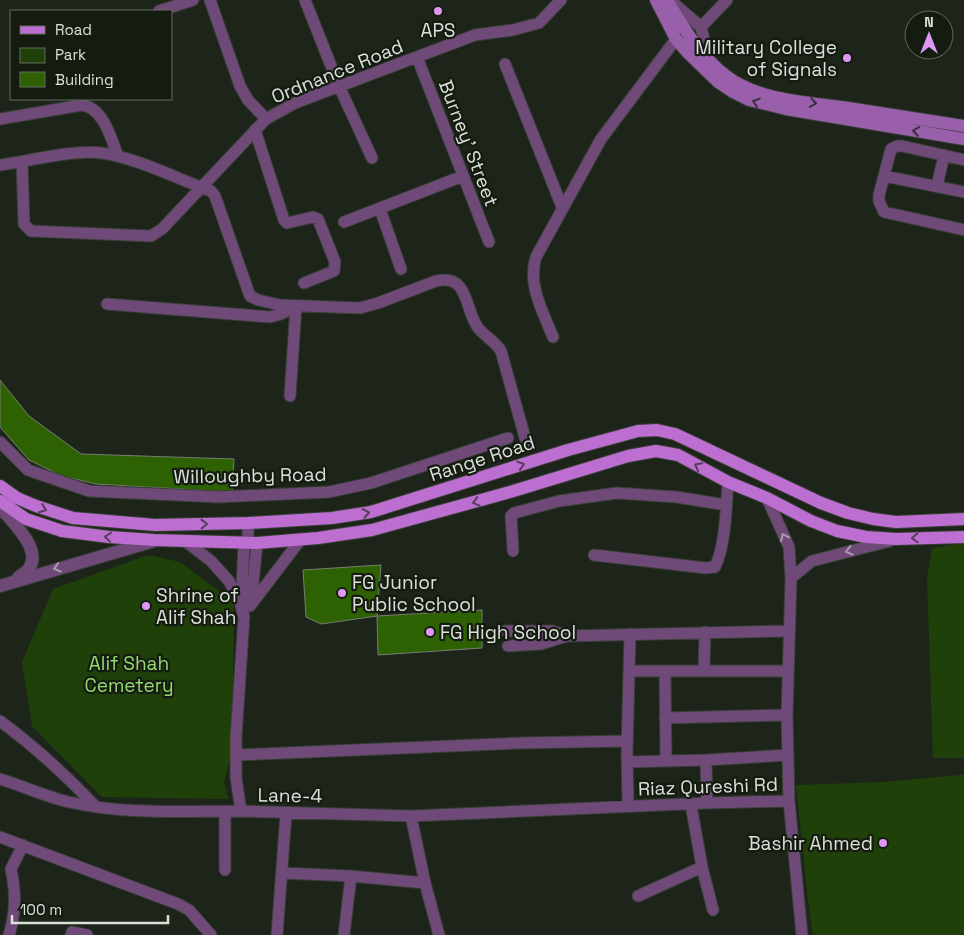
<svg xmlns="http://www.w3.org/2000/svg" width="964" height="935" font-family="'Space Grotesk',sans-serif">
	<rect width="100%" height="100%" fill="#1d251a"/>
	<!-- green -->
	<path fill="#204009" d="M959,544L964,545V758H933L927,578L932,548Z
		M148,555L180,562L234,602L232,753L224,782L228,799L102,797L32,726L22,662L53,589Z
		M960,775H964V935H813L808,901L796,785L883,782Z"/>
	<!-- building -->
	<path fill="#2e6102" stroke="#767e71" d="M0,380L29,416L81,454L234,459L232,492L96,484L62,476L29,460L0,427Z
		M381,565L377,616L321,624L306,617L303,570Z
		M482,610V648L378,655L377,616Z"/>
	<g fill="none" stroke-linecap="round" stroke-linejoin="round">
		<defs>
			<path id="minor" d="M210,0L240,86L248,100L266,119
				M305,0L339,86L372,158
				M670,0L701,27L727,0
				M159,11L193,0
				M701,27L709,60
				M417,57L489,242
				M505,64L562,207
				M0,119L82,105C104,108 111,139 118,156
				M255,130L284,220L287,223L313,217L318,219L335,262L334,271L304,283
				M964,160L902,146H897L891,149L879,195V201L884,212L964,230
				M22,162L24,224L31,231L151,236L162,229L266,119L295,103L475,35L513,30L539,23L561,0
				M0,165C29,161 75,149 102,153C140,159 175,178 211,191L215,196L250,296L258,300L280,305L360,308L378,303L436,281C470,273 464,311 479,329C486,337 496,342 501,351L527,445
				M884,176L964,192
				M937,186L944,155
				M380,209L401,269
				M344,222L463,176
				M107,304L270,317L281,314L296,306
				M553,337C543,312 527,284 536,257L601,139L676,39
				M290,396L296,306
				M0,442L28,470L89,491L219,497L329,492L371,483L508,438
				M185,541L211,561L229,581L241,604
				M244,544L241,606L244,617L236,737V778L241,811L411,816L425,883L439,935
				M248,544V523
				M513,551L511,516L514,513L559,501L617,493L676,497L726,505
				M594,555L706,568L715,567C726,544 726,507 728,482
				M791,578L812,561L890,541
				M251,605L257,543
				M250,606L301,539
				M505,631H552L566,635
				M508,646L541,644L567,636L789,631
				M629,671H788
				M665,671L666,761
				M704,671L705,632
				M665,718L787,715
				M0,721C35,747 66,775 96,807
				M236,755L520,743L627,741
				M706,760L707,803
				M627,762L706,760L788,755
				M0,779C23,786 46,797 69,802C125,815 184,811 241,811
				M789,801L802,935
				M691,805L702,867L713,910
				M628,806L627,750L630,634
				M225,811V870
				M411,816L707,803L789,801L787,715L791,578L789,547L767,498
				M0,837L178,904L189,910L211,935
				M282,873L351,876L425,883
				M638,896L702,867
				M9,935C16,911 16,893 11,869L23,845
				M71,935L72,932L87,935
				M277,935L286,814
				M344,935L351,876"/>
			<path id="tertiary" d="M0,507C12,522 44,550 28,570C25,573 21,575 18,578
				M0,586L154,541"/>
			<path id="secondary" d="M656,0L676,39L688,53L718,82L733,92L749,100L786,109L964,139
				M667,0C683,27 699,55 725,75C758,101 807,102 848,108C886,114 925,120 964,126"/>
			<path id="primary" d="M0,486L17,498L36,506L73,518L155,525L248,523L332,518L371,512L568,450L638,431L657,430L675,434L821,503L848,513L873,519L896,522L964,519
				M0,501L26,519L62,531L109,537L154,540L257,543L318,538L372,530L510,492L628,456L656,451L678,455L728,482L767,498L811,521L837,531L866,537L896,539L964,537"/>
		</defs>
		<!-- minor casing -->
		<use href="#minor" stroke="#383f35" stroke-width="13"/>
		<!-- tertiary casing -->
		<use href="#tertiary" stroke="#383f35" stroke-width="14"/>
		<!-- secondary casing -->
		<use href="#secondary" stroke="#383f35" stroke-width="14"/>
		<!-- primary casing -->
		<use href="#primary" stroke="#383f35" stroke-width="14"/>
		<!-- minor -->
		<use href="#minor" stroke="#6f4a79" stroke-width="11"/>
		<!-- tertiary -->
		<use href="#tertiary" stroke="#6f4a79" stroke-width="12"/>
		<!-- secondary -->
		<use href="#secondary" stroke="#9a5faa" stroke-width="12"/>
		<!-- primary -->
		<use href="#primary" stroke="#bc6fd0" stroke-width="12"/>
	</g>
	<!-- one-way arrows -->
	<defs><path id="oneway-chevron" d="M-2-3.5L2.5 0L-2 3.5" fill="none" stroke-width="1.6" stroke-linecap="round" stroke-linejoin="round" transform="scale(1.25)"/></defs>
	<g stroke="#3c2f3f">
		<use href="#oneway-chevron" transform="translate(756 102) rotate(-162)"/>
		<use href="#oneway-chevron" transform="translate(813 103) rotate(9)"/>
		<use href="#oneway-chevron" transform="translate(916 131) rotate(-171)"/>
	</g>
	<g stroke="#573d5d">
		<use href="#oneway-chevron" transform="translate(521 465) rotate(-18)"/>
		<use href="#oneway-chevron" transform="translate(698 466) rotate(-152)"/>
		<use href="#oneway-chevron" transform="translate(476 502) rotate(165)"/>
		<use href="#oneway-chevron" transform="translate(43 509) rotate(21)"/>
		<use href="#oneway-chevron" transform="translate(366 513) rotate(-10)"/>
		<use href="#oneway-chevron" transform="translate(204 524) rotate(-1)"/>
		<use href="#oneway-chevron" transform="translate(108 537) rotate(-174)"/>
		<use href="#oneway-chevron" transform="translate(915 538) rotate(177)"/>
	</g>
	<g stroke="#aa9cae">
		<use href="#oneway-chevron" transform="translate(784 537) rotate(-115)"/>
		<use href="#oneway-chevron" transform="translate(849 551) rotate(166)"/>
		<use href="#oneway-chevron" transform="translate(57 568) rotate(164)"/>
	</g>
	<!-- markers -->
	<g fill="#df98f2" stroke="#141b11" stroke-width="2">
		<circle cx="438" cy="11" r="5"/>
		<circle cx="847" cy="58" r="5"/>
		<circle cx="342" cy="593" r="5"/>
		<circle cx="146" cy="606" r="5"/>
		<circle cx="430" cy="632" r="5"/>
		<circle cx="883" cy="843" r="5"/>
	</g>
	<g text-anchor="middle" stroke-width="4.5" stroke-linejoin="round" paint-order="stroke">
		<!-- poi labels -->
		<g font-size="19" fill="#dbe0d9" stroke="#141b11" text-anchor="start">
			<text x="438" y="37" text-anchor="middle">APS</text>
			<text x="837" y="54" text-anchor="end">Military College<tspan x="837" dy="22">of Signals</tspan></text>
			<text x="352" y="589">FG Junior<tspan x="352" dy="22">Public School</tspan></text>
			<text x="156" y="602">Shrine of<tspan x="156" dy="22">Alif Shah</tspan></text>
			<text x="440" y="639">FG High School</text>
			<text x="873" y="850" text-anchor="end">Bashir Ahmed</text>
		</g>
		<!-- street labels -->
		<g font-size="19" fill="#dbe0d9" stroke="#141b11">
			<text transform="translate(337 71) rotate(-22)" y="7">Ordnance Road</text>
			<text transform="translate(469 143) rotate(69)" y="7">Burney' Street</text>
			<text transform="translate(482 458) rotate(-18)" y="7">Range Road</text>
			<text transform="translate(250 475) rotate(-1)" y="7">Willoughby Road</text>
			<text transform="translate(708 786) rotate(-2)" y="7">Riaz Qureshi Rd</text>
			<text transform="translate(290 795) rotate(1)" y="7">Lane-4</text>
		</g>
		<!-- park labels -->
		<g font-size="19" fill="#94da6e" stroke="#141b11">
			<text x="129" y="670">Alif Shah<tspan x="129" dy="22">Cemetery</tspan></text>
		</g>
	</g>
	<!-- legend -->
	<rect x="10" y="10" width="162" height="90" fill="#141b11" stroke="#646a61"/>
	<rect x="20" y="26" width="25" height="8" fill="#bc6fd0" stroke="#646a61"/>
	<text x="55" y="35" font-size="15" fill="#dbe0d9">Road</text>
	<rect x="20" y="48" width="25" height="15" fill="#204009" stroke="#646a61"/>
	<text x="55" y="60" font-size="15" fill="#dbe0d9">Park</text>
	<rect x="20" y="72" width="25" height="15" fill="#2e6102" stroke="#646a61"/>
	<text x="55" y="85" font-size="15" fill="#dbe0d9">Building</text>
	<!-- north arrow -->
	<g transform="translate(929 35)"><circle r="24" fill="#141b11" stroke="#646a61"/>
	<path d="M0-4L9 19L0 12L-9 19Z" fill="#df98f2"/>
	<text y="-8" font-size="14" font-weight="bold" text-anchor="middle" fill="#dbe0d9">N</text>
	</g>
	<!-- scale -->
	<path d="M12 915v8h156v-8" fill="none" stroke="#dbe0d9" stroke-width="2.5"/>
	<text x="20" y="915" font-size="15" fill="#dbe0d9" stroke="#141b11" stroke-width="4" paint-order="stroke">100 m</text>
</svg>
